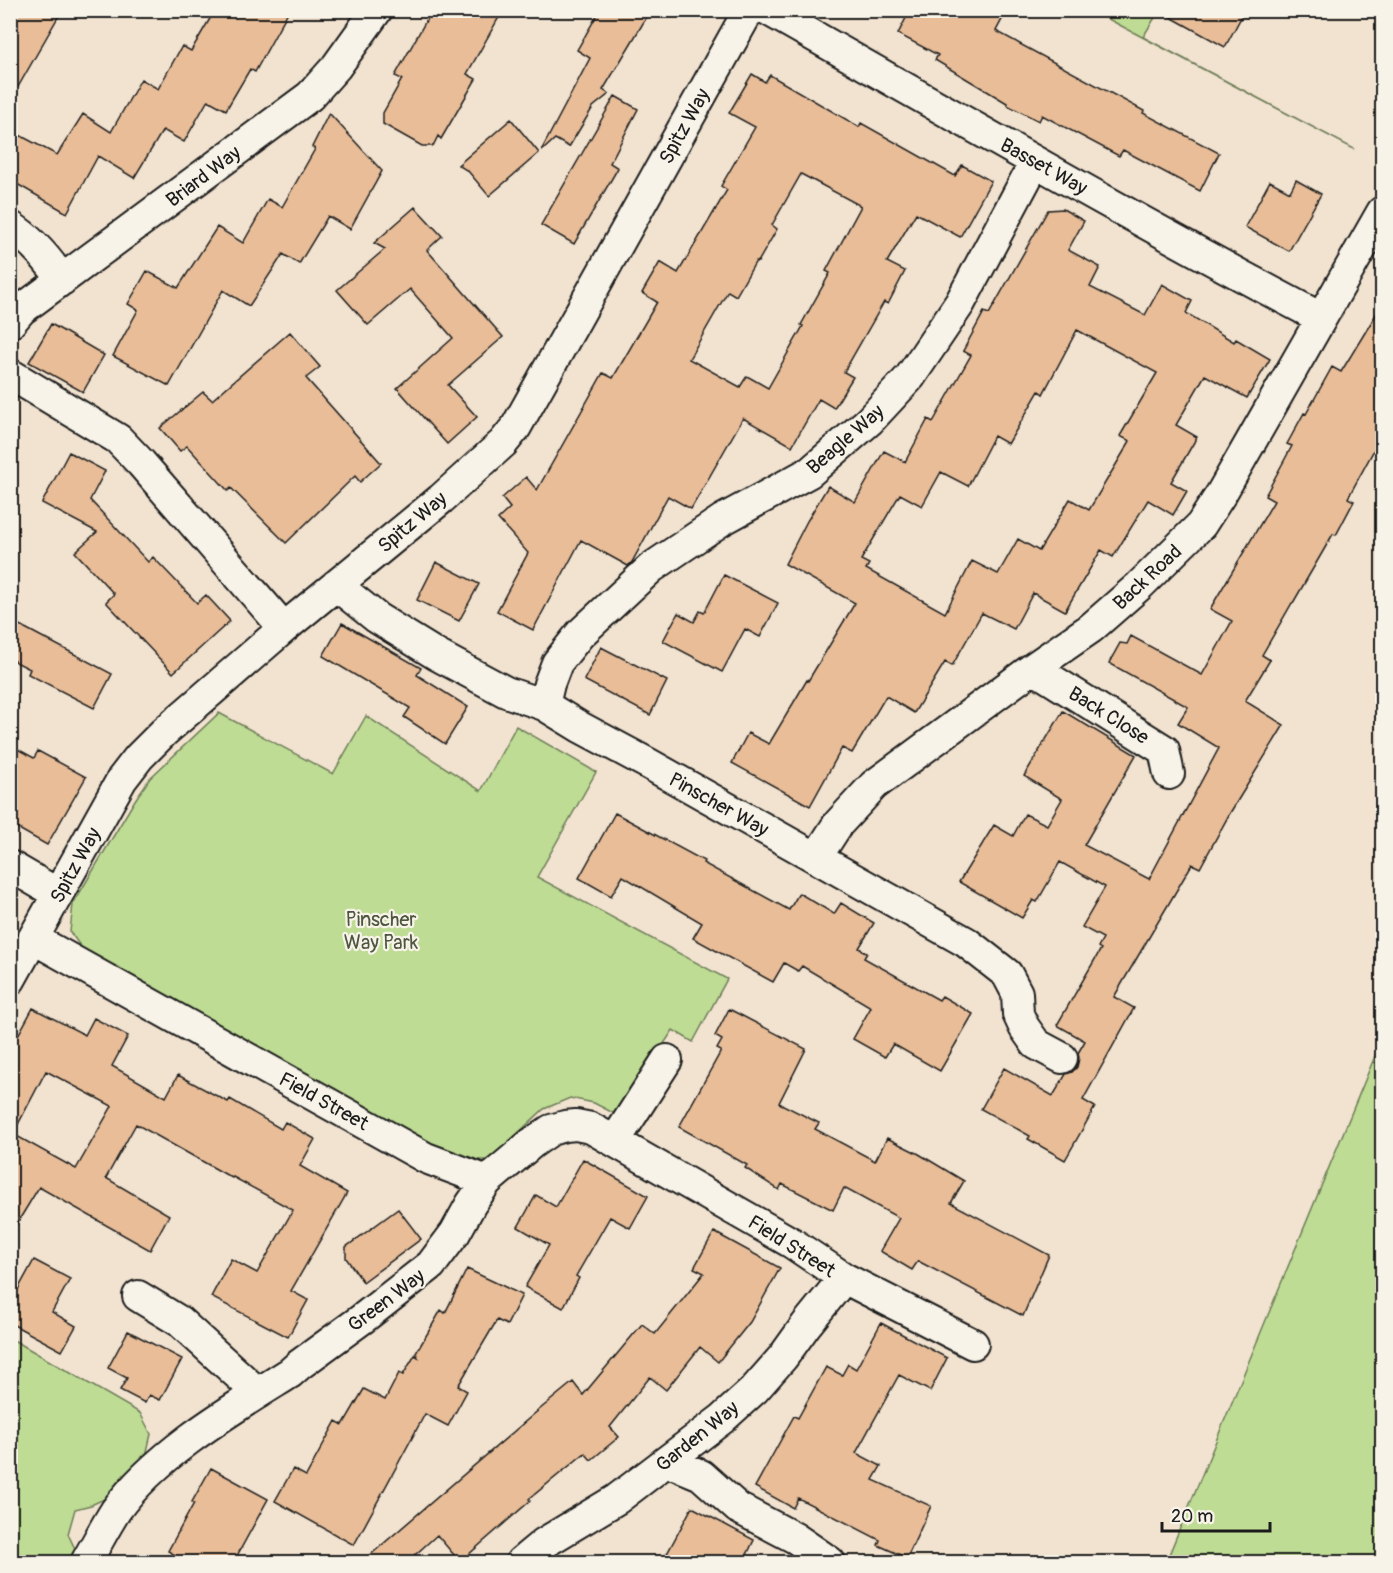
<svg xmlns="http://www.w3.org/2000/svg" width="1393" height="1573" font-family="Pangolin,sans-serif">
	<rect width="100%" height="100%" fill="#f2e3d0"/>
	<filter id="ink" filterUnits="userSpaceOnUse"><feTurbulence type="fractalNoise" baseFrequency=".0167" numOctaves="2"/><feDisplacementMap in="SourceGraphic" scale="12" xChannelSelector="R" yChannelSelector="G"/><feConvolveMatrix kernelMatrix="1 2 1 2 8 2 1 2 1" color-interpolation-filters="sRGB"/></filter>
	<g filter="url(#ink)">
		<!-- green -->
		<path fill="#bedc94" stroke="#6d7c58" stroke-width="1.5" d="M1093,11H1159L1143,37L1354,149Z
			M219,713L333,774L366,716L481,791L516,726L596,772L537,877L727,979L693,1042L673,1030L617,1115L594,1103L570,1098L544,1109L489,1160H460L89,958L70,932L73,904L135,800L150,778Z
			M1382,1039V1562H1166Z
			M10,1338L140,1413L151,1434L145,1460L111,1496L91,1505L75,1509L68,1534L77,1553L71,1562H11Z"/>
		<!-- building -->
		<path fill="#e8bd98" stroke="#1c1c1c" stroke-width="1.5" fill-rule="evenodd" d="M10,10H62L10,101Z
			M215,10H289L255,72L250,69L226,110L208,100L184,142L163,130L134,178L98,156L67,213L10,180V130L57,155L83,114L111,132L141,79L158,89L182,46L191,51Z
			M432,10H503L467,74L476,79L441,139L438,136L433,146H422L383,124V113L402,79L395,76Z
			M600,10H651L603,90L609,94L593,107L569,147L555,139L543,150L542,149L590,58L577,50Z
			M910,10H1007L996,31L1144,111L1143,113L1219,153L1200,191L1123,150L1119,156L1042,115L1039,121L1007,105V103L935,60L938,55L898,34Z
			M1158,10H1245L1225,47Z
			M752,74L765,82L770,75L859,127L861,123L955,176L962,165L991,181L960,237L916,213L887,262L905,271L888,304L884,302L844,372L853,377L834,408L819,399L792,446L743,418L691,509L668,496L632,562L628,566L581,540L533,630L497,611L528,553L498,519L510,508L502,498L526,477L537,490L603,373L613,378L657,302L642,293L660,262L678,273L727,190L721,186L755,127L729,113ZM801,174L861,206L826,271L830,273L801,325L803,326L768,388L747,376L740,387L689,359L728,291L736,296L756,261L758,262L777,229L772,225Z
			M615,96L638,109L610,163L618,168L574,244L541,225Z
			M329,113L382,171L350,229L328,216L299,264L283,254L249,306L223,290L169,386L113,356L138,310L128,304L147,271L178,288L217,227L243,243L268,199L282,207L315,149L312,147Z
			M511,119L539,153L489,196L468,171L458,165Z
			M1296,180L1321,194L1289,251L1245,227L1270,181L1290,192Z
			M415,207L442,236L427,250L503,337L448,385L477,417L447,444L397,388L453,338L410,289L368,325L337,290L385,249L374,243Z
			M1063,209L1084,221L1068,250L1100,267L1090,287L1145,315L1162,284L1192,301L1186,313L1234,342L1236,339L1270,359L1247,398L1205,375L1176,425L1197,437L1171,482L1187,491L1173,515L1148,500L1113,557L1101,550L1065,611L1033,593L1014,629L982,613L952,666L945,662L914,713L886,696L852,753L842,748L810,806L732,763L748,733L769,744L807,680L808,681L855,603L785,564L807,521L828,486L855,502L884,451L905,462L928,419L933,422L971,355L963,351L984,312L989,314L1048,210ZM1077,330L1157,373L1120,436L1130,441L1089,510L1070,499L1039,551L1018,539L998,574L972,561L945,613L866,569L869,564L861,560L900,494L922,506L941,472L968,486L994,436L1008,444L1039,391L1043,394Z
			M1383,303V433L1348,498L1354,501L1336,535L1333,534L1293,603H1292L1262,655L1270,660L1245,701L1284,725L1230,813L1200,868L1192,864L1114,997L1134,1008L1083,1100L1095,1107L1065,1160L1028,1139L1030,1136L981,1109L1004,1068L1053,1096L1066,1074L1072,1072L1077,1067L1079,1058L1078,1053L1085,1041L1057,1025L1101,949L1098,947L1103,938L1082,927L1105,887L1060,862L1037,902L1033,900L1022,918L959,882L994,825L1013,836L1025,814L1047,825L1062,799L1024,776L1063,711L1136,755L1084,845L1149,879L1219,748L1178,723L1188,707L1109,663L1120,643L1127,644L1131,636L1202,675L1232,621L1210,609L1274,501L1265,496L1292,446L1287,444L1304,413L1306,414L1332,367L1341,372Z
			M51,324L104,355L83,392L29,362Z
			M290,332L320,367L306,378L381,463L360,482L355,476L286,543L231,488L228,491L187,446L180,451L160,428L203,392L212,400Z
			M69,452L105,471L90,500L148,562L153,557L197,603L206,595L230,621L173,673L106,602L114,594L75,552L97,532L42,503Z
			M436,562L479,584L459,621L417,600Z
			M724,575L778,603L760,637L745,629L722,672L663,641L678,613L694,622L700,611L704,613Z
			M10,620L112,674L94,708L28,674L30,669L10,659Z
			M342,623L421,668L417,675L468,707L445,744L404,717L410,708L323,656Z
			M601,647L667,681L650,715L584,680Z
			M10,745L34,758L38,751L86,777L47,845L10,824Z
			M615,813L704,861L703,863L789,910L799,893L834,914L841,903L874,923L859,948L867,953L864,958L939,1000L942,996L973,1014L940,1071L893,1044L885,1057L853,1039L871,1007L802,966L798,971L784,963L773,982L693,938L702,923L623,876L611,896L579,878Z
			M33,1008L85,1035L94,1018L128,1036L112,1066L166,1097L178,1075L228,1102L230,1099L281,1129L285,1122L315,1139L300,1166L347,1193L291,1291L308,1300L288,1337L211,1297L231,1259L257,1273L293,1210L233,1177L232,1178L136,1124L106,1178L169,1215L150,1250L39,1187L10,1235V1050ZM46,1071L112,1106L76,1169L13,1134Z
			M729,1009L806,1049L779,1103L819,1123L815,1129L875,1161L887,1138L919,1154L964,1181L951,1203L1049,1255L1023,1316L918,1261L912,1270L880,1251L899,1218L844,1188L833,1210L782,1184L779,1190L745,1168L747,1165L679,1127L721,1051L717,1049L722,1040L715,1036Z
			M583,1159L648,1196L630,1228L610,1217L576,1276L579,1278L563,1308L525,1287L549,1245L518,1227L536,1195L556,1207Z
			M398,1209L421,1239L363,1282L346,1258V1247Z
			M714,1232L780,1268L750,1322L718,1362L700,1347L666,1390L650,1377L610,1427L619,1437L591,1460L585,1453L529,1499L530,1501L460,1562L437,1535L406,1563H361L534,1414L573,1382L583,1395L642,1324L655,1334L704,1273L694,1268Z
			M34,1260L70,1279L52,1312L76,1326L62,1351L10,1323V1304Z
			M467,1269L522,1295L507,1325L497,1320L458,1386L467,1391L448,1426L425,1414L354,1545L275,1501L293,1469L306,1476L336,1421L343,1425L364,1389L385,1400L399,1373L403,1375L415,1355L418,1357L416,1353L441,1310L445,1313Z
			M881,1323L947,1358L930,1391L899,1375L856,1453L881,1466L873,1480L931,1506L907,1558L878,1545L880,1540L798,1498L793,1508L755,1487L794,1416L798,1418L826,1367L842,1375L848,1364L856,1369Z
			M128,1331L182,1359L160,1400L149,1395L145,1403L120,1390L127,1378L108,1368Z
			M211,1468L268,1499L233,1563H189L168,1551L194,1503L192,1502Z
			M692,1507L754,1540L743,1563H662Z"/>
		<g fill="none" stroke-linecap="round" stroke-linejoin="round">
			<defs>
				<path id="street" d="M768,10C952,114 1134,220 1321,318
					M10,226C32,240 48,259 62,280
					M10,323L21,310L310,96L336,67L377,10
					M10,374L118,439L141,463L284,628
					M336,585L377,618L437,655L506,692L544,705L580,727L649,764L966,942L1007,974L1017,993L1018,1014L1024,1027L1036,1044L1062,1058
					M1033,668L1164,750L1169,774
					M544,705L549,684L557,663L580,634L651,568L722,520L810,472L869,421L910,377L960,303L1035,162
					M816,858L838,824L874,785L1033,668L1091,628L1139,586L1201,525L1221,494L1382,212
					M10,866L58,894
					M34,939L426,1158L487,1181L532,1143L551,1130L565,1126L576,1125L591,1128L792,1243L844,1278L973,1344
					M10,980L122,779L139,757L164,732L284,628L441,499L503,443L516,427L749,10
					M615,1141L667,1060
					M138,1296L179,1321L258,1393
					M667,1461L701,1475L738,1508L795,1538L830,1562
					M86,1562C96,1545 105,1527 116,1510C157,1453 231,1410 290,1373L299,1365L362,1319L431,1265L455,1233L471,1204L487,1181
					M521,1562L544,1543L617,1499L722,1419L754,1390L783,1357L806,1325L844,1278"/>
			</defs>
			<!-- street casing -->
			<use href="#street" stroke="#1c1c1c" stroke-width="34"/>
			<!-- street -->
			<use href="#street" stroke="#f7f3e8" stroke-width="30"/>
		</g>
	</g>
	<g text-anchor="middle" stroke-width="4.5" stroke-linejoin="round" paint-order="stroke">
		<!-- street labels -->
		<g font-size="20" fill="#1c1c1c" stroke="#f7f3e8">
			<text transform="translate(684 126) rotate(-61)" y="7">Spitz Way</text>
			<text transform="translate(1044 166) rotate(29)" y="7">Basset Way</text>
			<text transform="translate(203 176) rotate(-37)" y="7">Briard Way</text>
			<text transform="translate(845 439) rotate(-41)" y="7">Beagle Way</text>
			<text transform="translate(412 522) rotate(-40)" y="7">Spitz Way</text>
			<text transform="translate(1147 577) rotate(-43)" y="7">Back Road</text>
			<text transform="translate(1109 715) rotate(32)" y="7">Back Close</text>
			<text transform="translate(719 804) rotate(29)" y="7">Pinscher Way</text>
			<text transform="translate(75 865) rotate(-61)" y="7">Spitz Way</text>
			<text transform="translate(324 1101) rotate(29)" y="7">Field Street</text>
			<text transform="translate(792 1246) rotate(32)" y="7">Field Street</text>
			<text transform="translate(386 1300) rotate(-37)" y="7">Green Way</text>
			<text transform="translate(697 1436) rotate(-39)" y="7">Garden Way</text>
		</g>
		<!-- park labels -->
		<g font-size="20" fill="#4d5640" stroke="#f7f3e8">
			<text x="381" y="926">Pinscher<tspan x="381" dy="23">Way Park</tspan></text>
		</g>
	</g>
	<!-- margin -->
	<rect width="1393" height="1573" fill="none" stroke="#f7f3e8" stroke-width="36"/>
	<rect x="18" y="18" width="1357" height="1537" fill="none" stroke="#1c1c1c" stroke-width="2" filter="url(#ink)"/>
	<!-- scale -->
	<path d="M1162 1522v9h108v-9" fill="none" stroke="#1c1c1c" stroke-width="3"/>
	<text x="1171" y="1522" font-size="18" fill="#1c1c1c" stroke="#f7f3e8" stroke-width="4.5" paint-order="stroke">20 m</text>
</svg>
